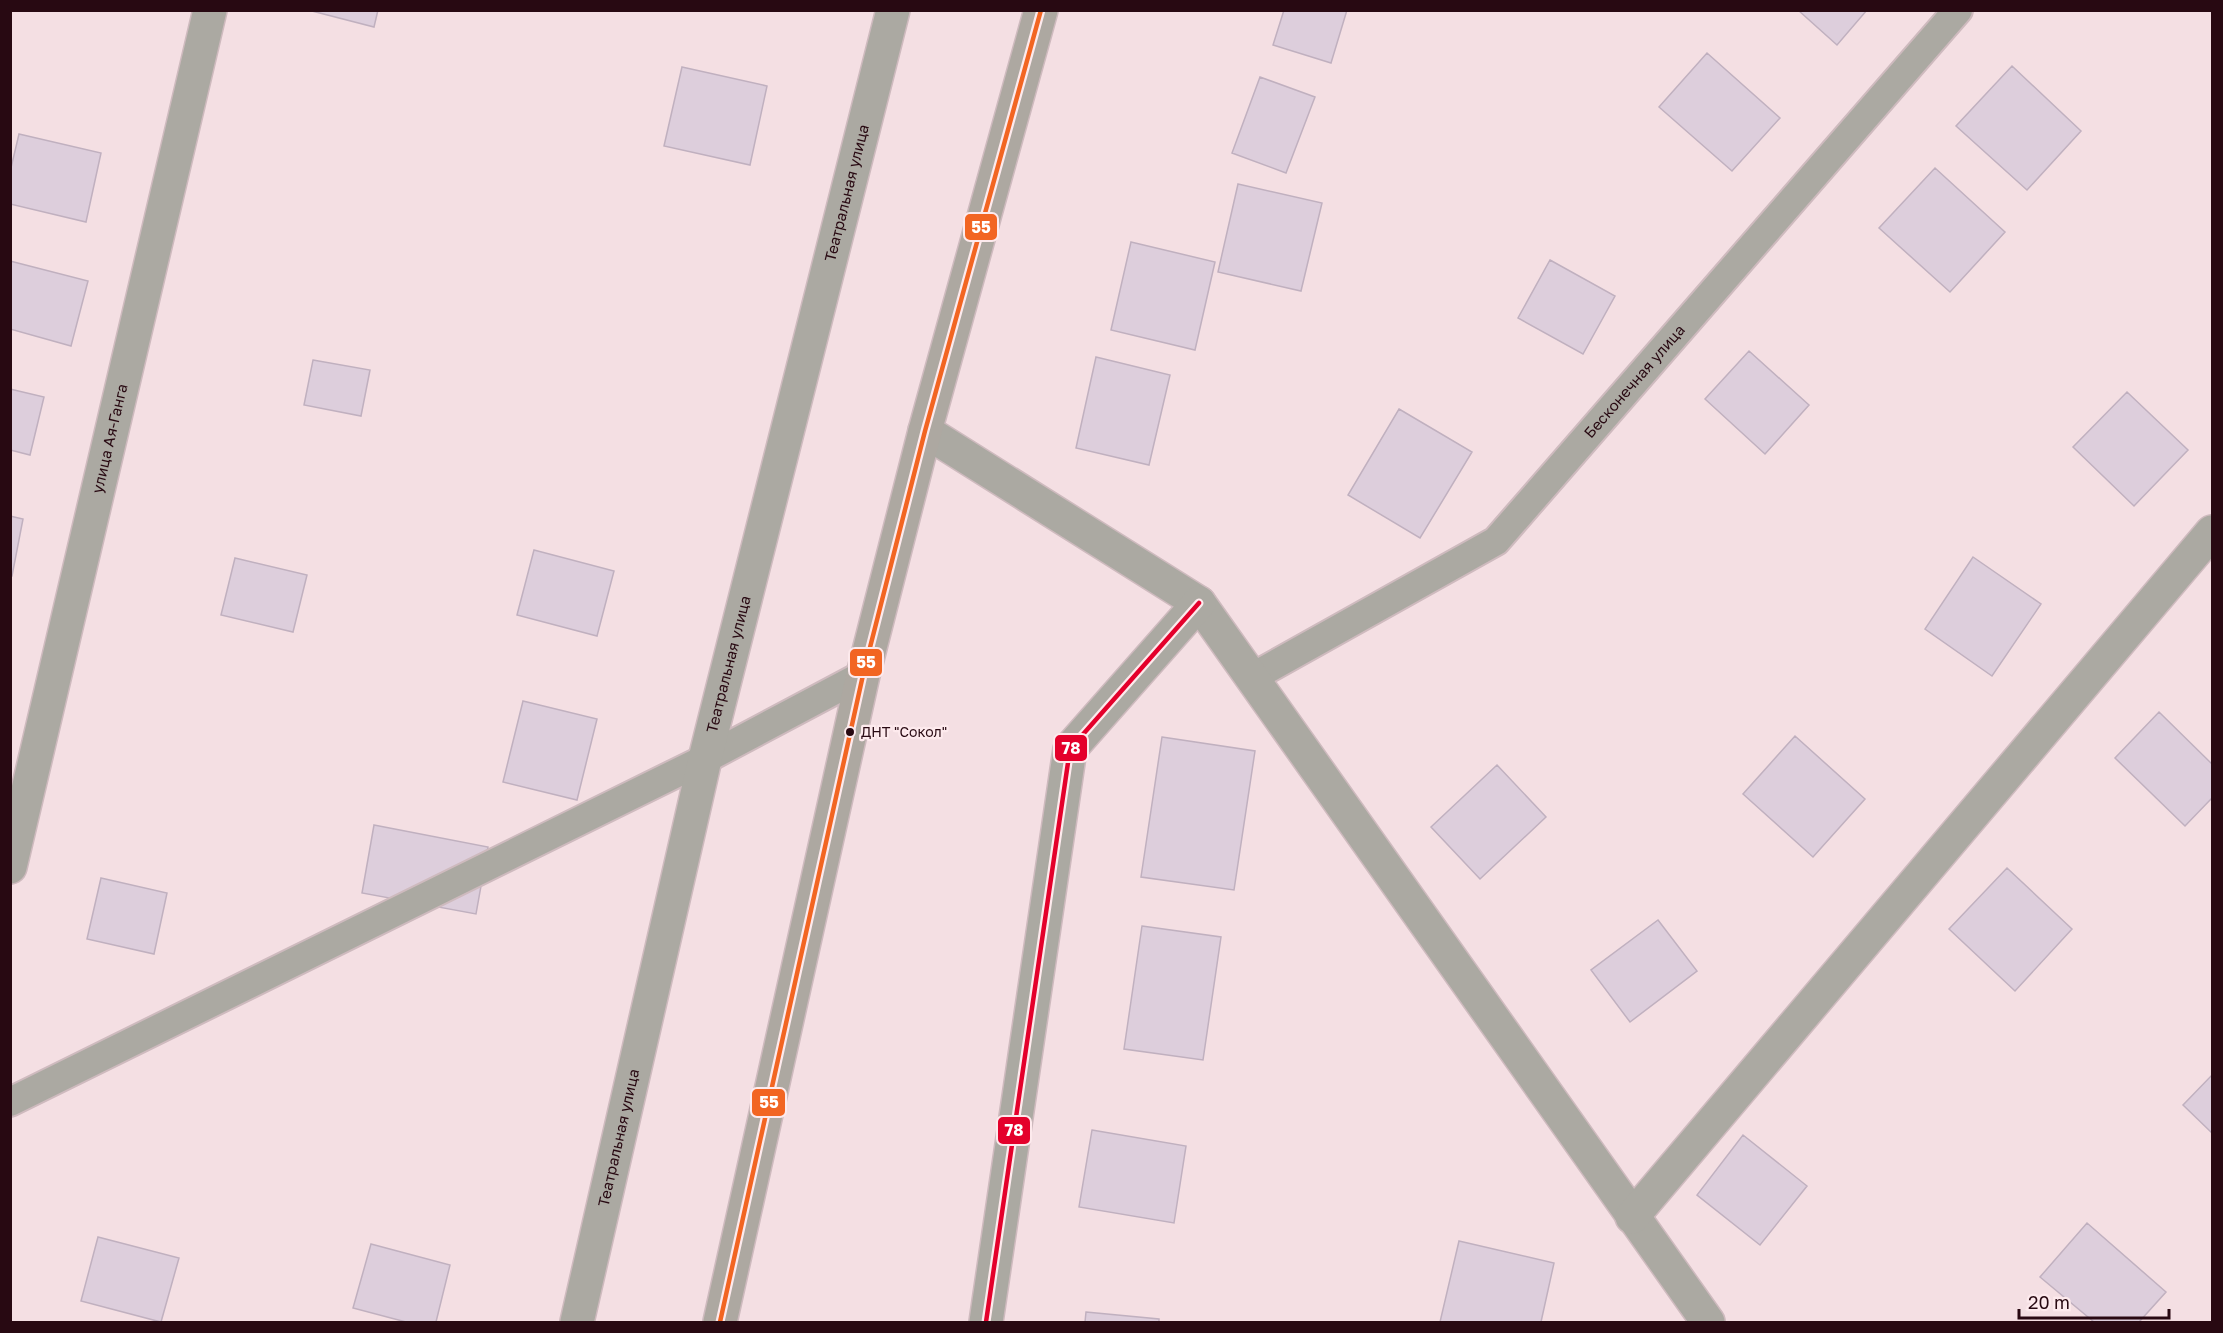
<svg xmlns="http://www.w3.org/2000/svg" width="2223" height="1333" font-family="'Golos Text',sans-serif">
	<rect width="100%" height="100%" fill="#f4dfe3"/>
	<!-- building -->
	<path fill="#ddcedc" stroke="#c0b0bf" stroke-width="1.5" d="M308,10H378L374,27Z
		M1284,10H1347L1331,63L1273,45Z
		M1798,10H1867L1837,45Z
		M1707,53L1780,118L1732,171L1659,107Z
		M2012,66L2081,131L2027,190L1956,126Z
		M682,67L767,86L750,165L664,146Z
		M1260,77L1315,97L1286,173L1232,153Z
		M19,134L101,153L86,222L10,204V172Z
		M1935,168L2005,232L1950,292L1879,228Z
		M1238,184L1322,203L1301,291L1218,272Z
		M1131,242L1215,262L1195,350L1111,330Z
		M1550,260L1615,296L1583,354L1518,318Z
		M10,261L88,281L71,346L10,329Z
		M1749,351L1809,405L1765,454L1705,399Z
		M1096,357L1170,375L1149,465L1076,448Z
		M313,360L370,370L361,416L304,405Z
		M10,389L44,397L30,455L10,450Z
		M2127,392L2188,450L2134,506L2073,447Z
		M1399,409L1472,452L1420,538L1348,495Z
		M10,516L23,519L12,576H10Z
		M534,550L614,571L597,636L517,615Z
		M1973,557L2041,604L1992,676L1925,629Z
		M235,558L307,575L293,632L221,615Z
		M523,701L597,719L577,800L503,782Z
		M2159,712L2212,764V798L2185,826L2115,758Z
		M1795,736L1865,799L1813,857L1743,794Z
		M1162,737L1255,751L1234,890L1141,877Z
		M1497,765L1546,817L1480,879L1431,827Z
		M374,825L488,847L476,914L362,893Z
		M2007,868L2072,929L2015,991L1949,929Z
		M101,878L167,893L154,954L87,939Z
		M1658,920L1697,971L1630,1022L1591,970Z
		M1142,926L1221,937L1203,1060L1124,1049Z
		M2212,1075V1133L2183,1105Z
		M1092,1130L1186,1146L1174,1223L1079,1207Z
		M1743,1135L1807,1186L1760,1245L1697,1195Z
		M2087,1223L2166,1292L2139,1322H2094L2040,1277Z
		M98,1237L179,1258L161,1322L81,1301Z
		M1459,1241L1554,1263L1541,1322H1440Z
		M371,1244L450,1265L436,1322H406L353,1308Z
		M1086,1312L1159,1319V1322H1085Z"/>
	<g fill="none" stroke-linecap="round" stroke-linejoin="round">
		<defs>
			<g id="lane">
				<path id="s1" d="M1251,678L1496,541L1958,10"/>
				<path d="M10,1102L705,759L863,675"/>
			</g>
			<g id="street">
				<path d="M925,431L1199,603L1708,1322"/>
				<path id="s2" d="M10,867L210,10"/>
				<path d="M1632,1217L2212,532"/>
				<path id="s3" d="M577,1322L705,759L893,10"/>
				<path d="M986,1322L1070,749L1199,603"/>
			</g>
			<path id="secondary" d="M720,1322L863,675L925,431L1041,10"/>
		</defs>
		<!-- lane casing -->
		<use href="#lane" stroke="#cebabe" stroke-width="32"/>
		<!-- street casing -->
		<use href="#street" stroke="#cebabe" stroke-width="36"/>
		<!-- secondary casing -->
		<use href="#secondary" stroke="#cebabe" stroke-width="36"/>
		<!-- lane -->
		<use href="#lane" stroke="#aba9a2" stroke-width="28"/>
		<!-- street -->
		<use href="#street" stroke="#aba9a2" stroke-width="33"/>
		<!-- secondary -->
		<use href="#secondary" stroke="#ada8a1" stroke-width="33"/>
		<defs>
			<path id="bus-1" d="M720,1322L863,675L925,431L1041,10"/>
			<path id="bus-2" d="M986,1322L1070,749L1199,603"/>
		</defs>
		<!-- bus-1 casing -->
		<use href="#bus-1" stroke="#fdeaed" stroke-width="9"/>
		<!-- bus-2 casing -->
		<use href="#bus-2" stroke="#fdeaed" stroke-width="9"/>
		<!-- bus-1 -->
		<use href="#bus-1" stroke="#f26522" stroke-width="4.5"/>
		<!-- bus-2 -->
		<use href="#bus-2" stroke="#e4002b" stroke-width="4.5"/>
	</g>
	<!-- markers -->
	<circle fill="#280912" stroke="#fdeaed" stroke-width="2" cx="850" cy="732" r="5"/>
	<g text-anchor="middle" stroke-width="4.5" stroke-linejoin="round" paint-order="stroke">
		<!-- bus labels -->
		<g font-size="14" fill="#280912" stroke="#fdeaed" text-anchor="start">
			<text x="861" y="737">ДНТ "Сокол"</text>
		</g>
		<!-- street labels -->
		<g font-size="15" fill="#280912" stroke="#fdeaed">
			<text dy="5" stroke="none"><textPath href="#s3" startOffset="1161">Театральная улица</textPath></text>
			<text dy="5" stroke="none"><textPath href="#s1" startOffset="492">Бесконечная улица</textPath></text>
			<text dy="5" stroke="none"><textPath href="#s2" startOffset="440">улица Ая-Ганга</textPath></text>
			<text dy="5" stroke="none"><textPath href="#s3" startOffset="675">Театральная улица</textPath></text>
			<text dy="5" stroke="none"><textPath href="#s3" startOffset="189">Театральная улица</textPath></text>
		</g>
	</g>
	<g stroke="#fdeaed" stroke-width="2">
		<rect x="964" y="213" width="34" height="28" rx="6" fill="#f26522"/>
		<rect x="849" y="648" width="34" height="29" rx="6" fill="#f26522"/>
		<rect x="1054" y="734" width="34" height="28" rx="6" fill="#e4002b"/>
		<rect x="751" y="1088" width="35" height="29" rx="6" fill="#f26522"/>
		<rect x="997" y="1116" width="34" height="29" rx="6" fill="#e4002b"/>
	</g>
	<g font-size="16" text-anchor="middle" font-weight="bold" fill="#fff">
		<text x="981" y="233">55</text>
		<text x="866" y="668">55</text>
		<text x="1071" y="754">78</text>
		<text x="769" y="1108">55</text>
		<text x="1014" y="1136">78</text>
	</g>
	<!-- border -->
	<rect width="2223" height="1333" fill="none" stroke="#280912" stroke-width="24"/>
	<!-- scale -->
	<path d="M2019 1309v9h150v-9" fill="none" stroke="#280912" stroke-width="3"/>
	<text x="2028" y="1309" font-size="18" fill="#280912" stroke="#fdeaed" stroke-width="4.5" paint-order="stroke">20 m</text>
</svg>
